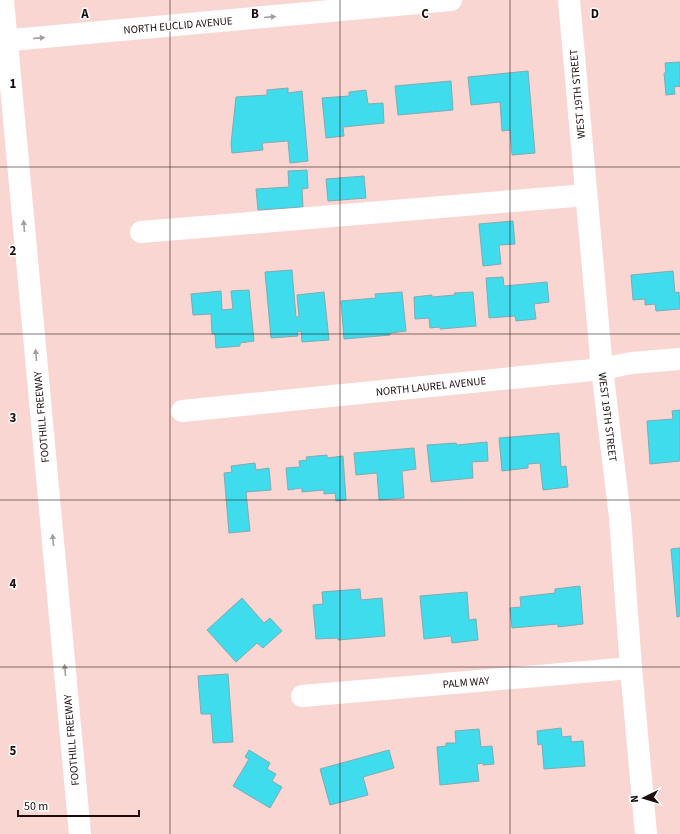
<svg xmlns="http://www.w3.org/2000/svg" width="680" height="834" font-family="'Source Sans 3',sans-serif">
	<rect width="100%" height="100%" fill="#fad6d2"/>
	<!-- building -->
	<path fill="#3fdced" stroke="#7dacb2" d="M680,62V87L679,86L674,87L675,94L666,95L664,73H666L665,63Z
		M528,71L535,153L512,155L510,130L502,131L500,102L471,105L468,77Z
		M451,81L453,110L398,115L395,86Z
		M288,88V93L302,91L308,161L290,163L288,141L262,143L263,150L232,153L231,144L236,97L267,95V90Z
		M366,90L368,104L383,103L384,123L343,127L344,136L326,138L322,98L349,96V92Z
		M307,170L308,188L302,189L303,207L258,210L256,189L289,187L288,171Z
		M364,176L366,198L328,201L326,179Z
		M513,221L515,244L499,245L501,264L483,266L479,224Z
		M292,270L296,317H299L297,295L324,292L329,340L302,342L301,331L297,332L298,336L271,338L265,272Z
		M673,271L675,293L679,292L680,309L656,311L655,304L645,305V299L633,300L631,275Z
		M503,277L504,286L547,282L549,302L534,304L536,319L516,321L515,316L489,318L486,278Z
		M249,290L254,341L240,343V346L216,348L215,334H212L211,314L193,315L191,294L221,291L222,310L233,309L231,291Z
		M402,292L406,331L390,333V335L344,339L341,301L376,298L375,294Z
		M473,292L476,326L440,329V327L430,328L429,318L415,319L414,297L432,295V297L455,295L454,293Z
		M680,410V461L650,464L647,421L673,419L672,411Z
		M559,433L561,467L566,466L568,487L543,490L540,463L528,464V468L502,471L499,438Z
		M487,442L488,461L472,462L473,478L431,482L427,445L456,443L457,445Z
		M414,448L416,469L402,471L404,498L379,500L377,473L356,475L354,453Z
		M327,455V458L343,456L346,500L336,501L335,493L324,494V490L302,492V488L288,490L286,468L300,467L299,461L307,460L306,457Z
		M255,463L256,470L269,468L271,490L246,492L250,531L229,533L224,473L232,472L231,466Z
		M680,548V616L677,617L671,549Z
		M580,586L583,624L558,627V624L512,628L510,608L521,607L520,597L555,593V589Z
		M360,589L361,600L382,598L385,636L338,640V638L316,639L313,605L323,604L322,592Z
		M467,592L469,620L476,619L478,640L452,643L451,636L424,639L420,596Z
		M242,598L264,623L270,618L282,631L263,648L257,643L236,662L207,630Z
		M228,674L233,742L213,743L211,714H201L198,676Z
		M561,728L562,737L571,736V742L583,741L585,766L544,769L542,744L538,745L537,731Z
		M479,729L481,747L492,746L494,764L483,765V763L477,764L479,781L440,785L437,747L446,746V743H456L455,731Z
		M249,750L270,763L267,769L276,774L272,781L282,787L270,808L233,786L249,759L245,757Z
		M389,750L394,768L363,777L368,795L330,805L320,769Z"/>
	<g fill="none" stroke-linecap="round" stroke-linejoin="round">
		<!-- minor -->
		<path stroke="#fff" stroke-width="22" d="M141,232L586,195
			M182,411L602,369L631,363L680,359
			M302,696L631,668"/>
		<!-- major -->
		<path stroke="#fff" stroke-width="22" d="M569,0L602,369L620,517L631,668L646,834
			M0,41L451,0"/>
		<!-- highway -->
		<path stroke="#fff" stroke-width="22" d="M3,0L80,834"/>
	</g>
	<!-- one-way arrows -->
	<defs><path id="oneway-solid" d="M-6-.8H1V-3.2L6.5 0L1 3.2V.8H-6Z"/></defs>
	<g fill="#a49e9e">
		<use href="#oneway-solid" transform="translate(270 17) rotate(-5)"/>
		<use href="#oneway-solid" transform="translate(39 38) rotate(-5)"/>
		<use href="#oneway-solid" transform="translate(24 226) rotate(-95)"/>
		<use href="#oneway-solid" transform="translate(36 355) rotate(-95)"/>
		<use href="#oneway-solid" transform="translate(53 540) rotate(-95)"/>
		<use href="#oneway-solid" transform="translate(65 670) rotate(-95)"/>
	</g>
	<!-- grid -->
	<path fill="none" stroke="#1c0d0c" stroke-width="1" stroke-opacity="0.55" d="M170,0V834M340,0V834M510,0V834M0,167H680M0,334H680M0,500H680M0,667H680"/>
	<g text-anchor="middle" stroke-width="3" stroke-linejoin="round" paint-order="stroke">
		<!-- street labels -->
		<g font-size="11" fill="#1c0d0c" stroke="#fff">
			<text transform="translate(178 25) rotate(-5)" y="4">NORTH EUCLID AVENUE</text>
			<text transform="translate(577 94) rotate(-95)" y="4">WEST 19TH STREET</text>
			<text transform="translate(431 386) rotate(-6)" y="4">NORTH LAUREL AVENUE</text>
			<text transform="translate(41 417) rotate(-95)" y="4">FOOTHILL FREEWAY</text>
			<text transform="translate(608 417) rotate(83)" y="4">WEST 19TH STREET</text>
			<text transform="translate(466 682) rotate(-5)" y="4">PALM WAY</text>
			<text transform="translate(71 740) rotate(-95)" y="4">FOOTHILL FREEWAY</text>
		</g>
	</g>
	<g font-size="13" text-anchor="middle" font-weight="bold" fill="#1c0d0c" stroke="#fff" stroke-width="3" stroke-linejoin="round" paint-order="stroke">
		<text x="85" y="18">A</text>
		<text x="255" y="18">B</text>
		<text x="425" y="18">C</text>
		<text x="595" y="18">D</text>
		<text x="13" y="88">1</text>
		<text x="13" y="255">2</text>
		<text x="13" y="422">3</text>
		<text x="13" y="588">4</text>
		<text x="13" y="755">5</text>
	</g>
	<!-- north arrow -->
	<g transform="translate(644 798) rotate(265)" stroke="#ffffff" stroke-width="3" paint-order="stroke">
	<path d="M0-3L7 15L0 10L-7 15Z" fill="#1c0d0c"/>
	<text y="-6" font-size="11" font-weight="bold" text-anchor="middle" fill="#1c0d0c">N</text>
	</g>
	<!-- scale -->
	<path d="M18 810v6h121v-6" fill="none" stroke="#1c0d0c" stroke-width="2"/>
	<text x="24" y="810" font-size="12" fill="#1c0d0c" stroke="#ffffff" stroke-width="3" paint-order="stroke">50 m</text>
</svg>
